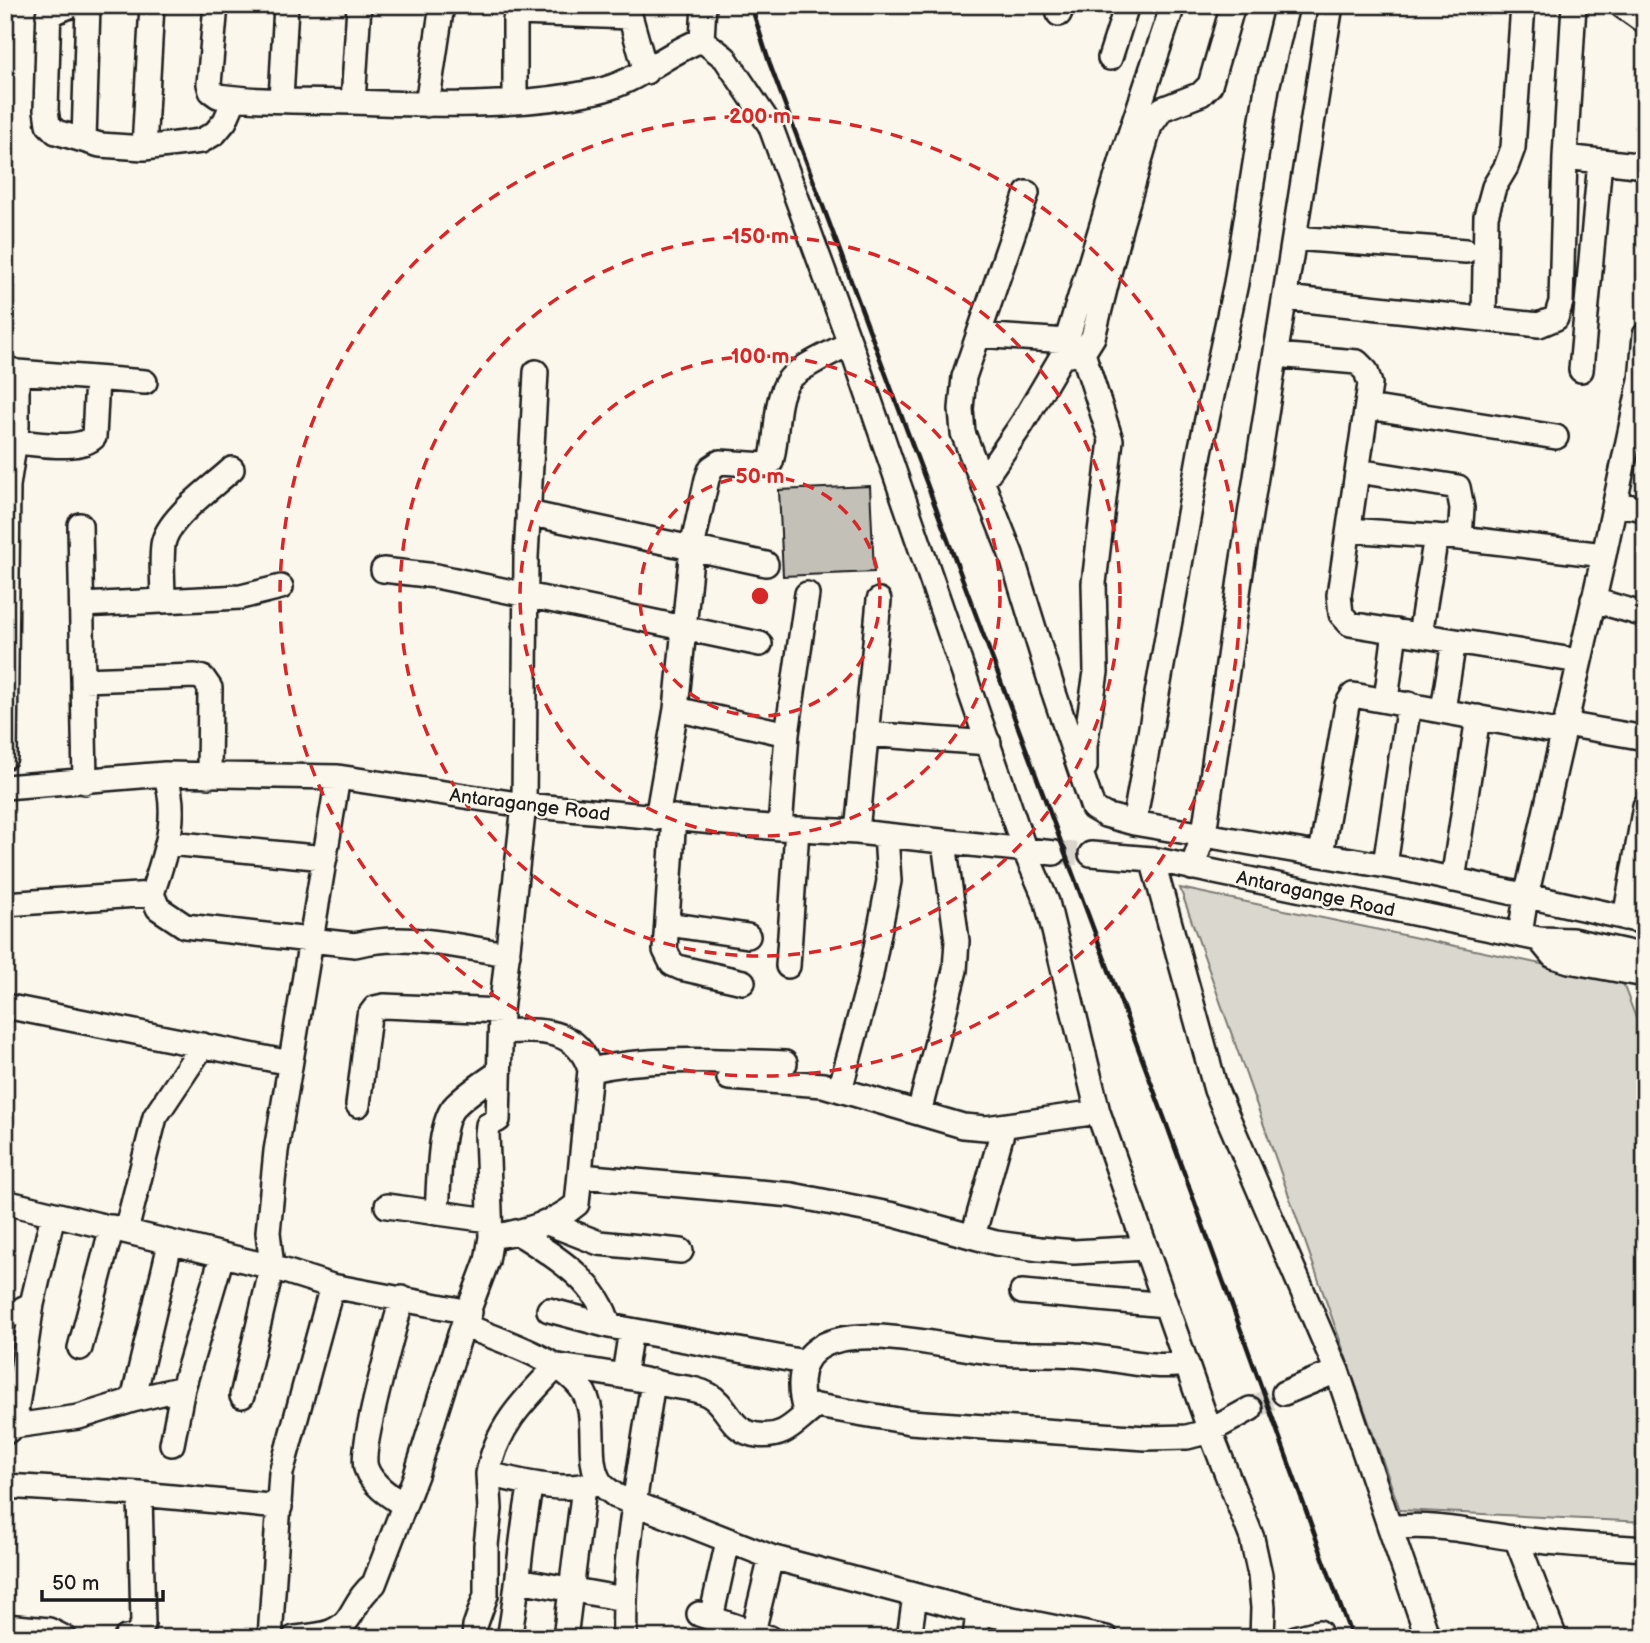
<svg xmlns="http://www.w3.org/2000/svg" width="1650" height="1643" font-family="'Balsamiq Sans',sans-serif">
	<rect width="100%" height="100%" fill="#fbf7ec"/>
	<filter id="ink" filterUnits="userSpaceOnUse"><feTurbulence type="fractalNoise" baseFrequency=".0143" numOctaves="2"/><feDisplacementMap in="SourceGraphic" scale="14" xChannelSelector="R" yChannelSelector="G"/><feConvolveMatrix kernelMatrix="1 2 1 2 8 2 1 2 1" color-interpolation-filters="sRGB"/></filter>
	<g filter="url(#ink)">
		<!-- green -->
		<path fill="#dad7ce" stroke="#7b7a75" stroke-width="2" d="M1180,888L1622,981L1645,1042V1522L1400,1510Z"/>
		<!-- building -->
		<path fill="#c3c0b8" stroke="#1c1c1c" stroke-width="2" d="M870,486L874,572L783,576L779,490Z"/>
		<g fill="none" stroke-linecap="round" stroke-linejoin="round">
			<!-- minor-tunnel -->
			<path stroke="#dad6cd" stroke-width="23" stroke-dasharray="23 11" stroke-linecap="butt" d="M1054,853L1091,854
				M1250,1409L1284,1393"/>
			<defs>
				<path id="minor" d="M49,5L46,110L48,124L56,132L100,145L144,148L201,141L215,133L225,121L235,98
					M216,5L209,84L211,91L218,96C262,102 307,101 352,102C432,105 517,108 597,91C637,83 665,53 702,40L725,58L770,125L850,343L1025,851L1047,902L1098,1112L1210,1431L1252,1538L1260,1575L1263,1608L1262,1638
					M627,5L646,72
					M1621,5L1645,22
					M1059,14L1063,5
					M48,15L72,5
					M702,40L704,5
					M1110,58L1127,5
					M281,100L286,5
					M515,101V20L518,13L630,17
					M353,102L359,5
					M427,105L442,5
					M84,140L88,5
					M144,148L152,5
					M1565,157L1645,166
					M1027,193L964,377L961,409L963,433L1011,554L1053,690L1093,808L1105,815L1134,823L1410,870L1645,922
					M1294,238L1466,251
					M1285,298L1539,325L1556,318L1561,302L1565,157L1574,5
					M1484,319L1486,216L1494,187L1506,167L1513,148L1523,5
					M979,335L1067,341
					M1083,353L1111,440L1094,583L1096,672L1085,746V767
					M1069,355L1083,353L1093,337L1121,225L1150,126L1162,109L1201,94L1210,85L1233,5
					M1276,355L1357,362L1366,371L1370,384L1339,595L1341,614L1350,624L1579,661
					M5,368L17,372L145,382
					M1581,370L1600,161
					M1368,407L1556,437
					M15,442C37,443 78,452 94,437L97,379
					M1358,471L1458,487L1462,508L1460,538
					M983,481L1022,424L1062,356L1125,149L1173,5
					M1615,504L1645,509
					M528,513L766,564
					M80,525L85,782
					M1349,530L1460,538L1604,555
					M383,570L436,576L760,644
					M1593,600L1645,615
					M163,601C163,583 161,563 163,545C166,519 213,487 232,469
					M82,605L241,597L281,587
					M1420,635L1436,536
					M83,680L195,676L203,678L210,688L209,776
					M1386,700L1395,631
					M1443,710L1454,641
					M1565,724L1645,738
					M787,734L807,594
					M866,734L989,743
					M5,757L8,486L17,426V372
					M165,774C180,818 165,853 152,894L158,908L185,926L355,945C405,932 458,947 508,954
					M5,787L165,774L338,777L524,805L780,828L857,832L1054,853
					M674,817L665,950L672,964L681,968L743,982
					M657,818L676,709
					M1134,823L1200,452L1236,283L1267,88L1287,5
					M780,828L787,734L676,709L692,548L707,479L711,468L720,462L765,465L771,462C778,439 774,400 788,381C798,367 834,352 850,343
					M857,832L879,600
					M169,843L325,858
					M1091,854L1152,859L1539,939L1572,940L1645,956
					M1321,854L1347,705L1353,695L1563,733
					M1152,859L1216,1090L1337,1371L1390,1528C1433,1522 1473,1533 1514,1538C1557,1544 1601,1546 1645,1549
					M1385,865L1409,704
					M1192,868L1204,834L1242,565L1331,5
					M1453,880L1478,717
					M5,904L152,894
					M1625,918L1645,806
					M668,924L748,936
					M1520,934L1526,897L1604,555L1641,380L1645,335
					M1539,939L1553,956L1569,961L1645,975
					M788,966L797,829
					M5,1006L290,1063
					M590,1070C654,1056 720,1061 785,1063
					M729,1078L823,1085L963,1126L986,1128L1098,1112
					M840,1090L870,979L889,881L886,835
					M358,1105L369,1016L375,1008L384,1006L501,1011
					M919,1113L955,970L957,941L944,842
					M581,1176L792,1195L894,1215L996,1243L1040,1249L1074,1252L1146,1248
					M5,1202L272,1267L242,1396
					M387,1206L489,1220
					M437,1213C439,1189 438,1122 455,1106C468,1093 483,1083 498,1073
					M545,1222L599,1243L681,1251
					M126,1231L155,1117L203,1045
					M517,1232C554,1256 598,1281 609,1326
					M973,1236L1004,1126
					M491,1237C521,1232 554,1224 577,1204L590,1070C578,1027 538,1030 501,1032
					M332,1286L470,1312
					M1022,1292L1166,1305
					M402,1298C395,1327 359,1447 366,1468C372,1485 390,1496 404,1505
					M549,1310L609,1326L804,1362
					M5,1318L32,1304
					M463,1325C497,1339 559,1358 581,1388C601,1416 584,1458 600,1482C603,1487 611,1492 616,1496L771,1557L978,1612L1106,1638
					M80,1348L112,1227
					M624,1375L631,1330
					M1284,1393L1337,1371
					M133,1400L170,1244
					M806,1414C799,1393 797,1364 816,1350C854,1320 954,1350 1000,1353C1025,1355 1050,1353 1075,1355C1112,1357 1150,1370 1187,1364
					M14,1426L32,1304L53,1215
					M5,1433L14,1426L79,1417L133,1400L183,1388
					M172,1444L183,1388L222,1256
					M488,1474C496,1427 525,1399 557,1366C595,1371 631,1377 668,1385C682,1388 697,1388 709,1395C728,1405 730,1432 757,1435C787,1439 796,1420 817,1406L910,1422L1146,1438L1187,1437L1210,1431L1250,1409
					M5,1486L140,1494L280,1507
					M1390,1528L1428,1638
					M1516,1538L1555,1638
					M518,1580L624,1599
					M699,1614L770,1638
					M711,1618L728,1541
					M5,1626L49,1630L65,1638
					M753,1632L771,1557
					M126,1638L135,1636L143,1625L140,1494
					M270,1638L281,1473L332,1286L272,1267L268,1232L276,1151L338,777
					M294,1638C316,1635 338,1636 350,1616C358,1603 362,1593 374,1584L416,1475L463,1325L487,1261L491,1237L487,1134L488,1125L498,1120L501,1011L524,805L526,557L536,372
					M474,1638L475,1626L486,1595V1545L490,1509L488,1474C523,1482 564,1494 599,1482
					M509,1638C519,1587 520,1535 531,1484
					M565,1638L584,1487
					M625,1638C622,1552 641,1466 653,1381
					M909,1638L915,1596
					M975,1638L978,1612
					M1295,1638L1319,1632L1321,1638"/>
			</defs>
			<!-- minor casing -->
			<use href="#minor" stroke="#1c1c1c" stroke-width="28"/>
			<!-- minor -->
			<use href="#minor" stroke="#fbf7ec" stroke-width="23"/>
			<!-- rail -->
			<path stroke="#1c1c1c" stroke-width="4.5" d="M751,5L769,62L1165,1120L1352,1638"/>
		</g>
	</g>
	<!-- distance rings -->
	<g fill="none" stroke="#d62828" stroke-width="3.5" stroke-dasharray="12 9">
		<circle cx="760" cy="596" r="120"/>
		<circle cx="760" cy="596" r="240"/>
		<circle cx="760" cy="596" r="360"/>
		<circle cx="760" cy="596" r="480"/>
	</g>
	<g text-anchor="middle" stroke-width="5" stroke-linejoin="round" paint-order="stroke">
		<!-- street labels -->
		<g font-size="19" fill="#1c1c1c" stroke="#fbf7ec">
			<text transform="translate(530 804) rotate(7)" y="7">Antaragange Road</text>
			<text transform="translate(1316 893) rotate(12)" y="7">Antaragange Road</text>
		</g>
	</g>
	<circle cx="760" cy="596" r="10" fill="#d62828" stroke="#fbf7ec" stroke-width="3.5"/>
	<g font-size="21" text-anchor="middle" font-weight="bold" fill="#d62828" stroke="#fbf7ec" stroke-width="5" stroke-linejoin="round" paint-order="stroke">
		<text x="760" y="123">200 m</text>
		<text x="760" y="243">150 m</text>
		<text x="760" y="363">100 m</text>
		<text x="760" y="483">50 m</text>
	</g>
	<!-- margin -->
	<rect width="1650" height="1643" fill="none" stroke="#fbf7ec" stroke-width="28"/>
	<rect x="14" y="14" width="1622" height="1615" fill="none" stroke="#1c1c1c" stroke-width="2.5" filter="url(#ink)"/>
	<!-- scale -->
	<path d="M42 1590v10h121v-10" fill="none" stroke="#1c1c1c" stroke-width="3.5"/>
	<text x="52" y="1590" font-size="21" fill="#1c1c1c" stroke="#fbf7ec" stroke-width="5" paint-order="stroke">50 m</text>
</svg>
